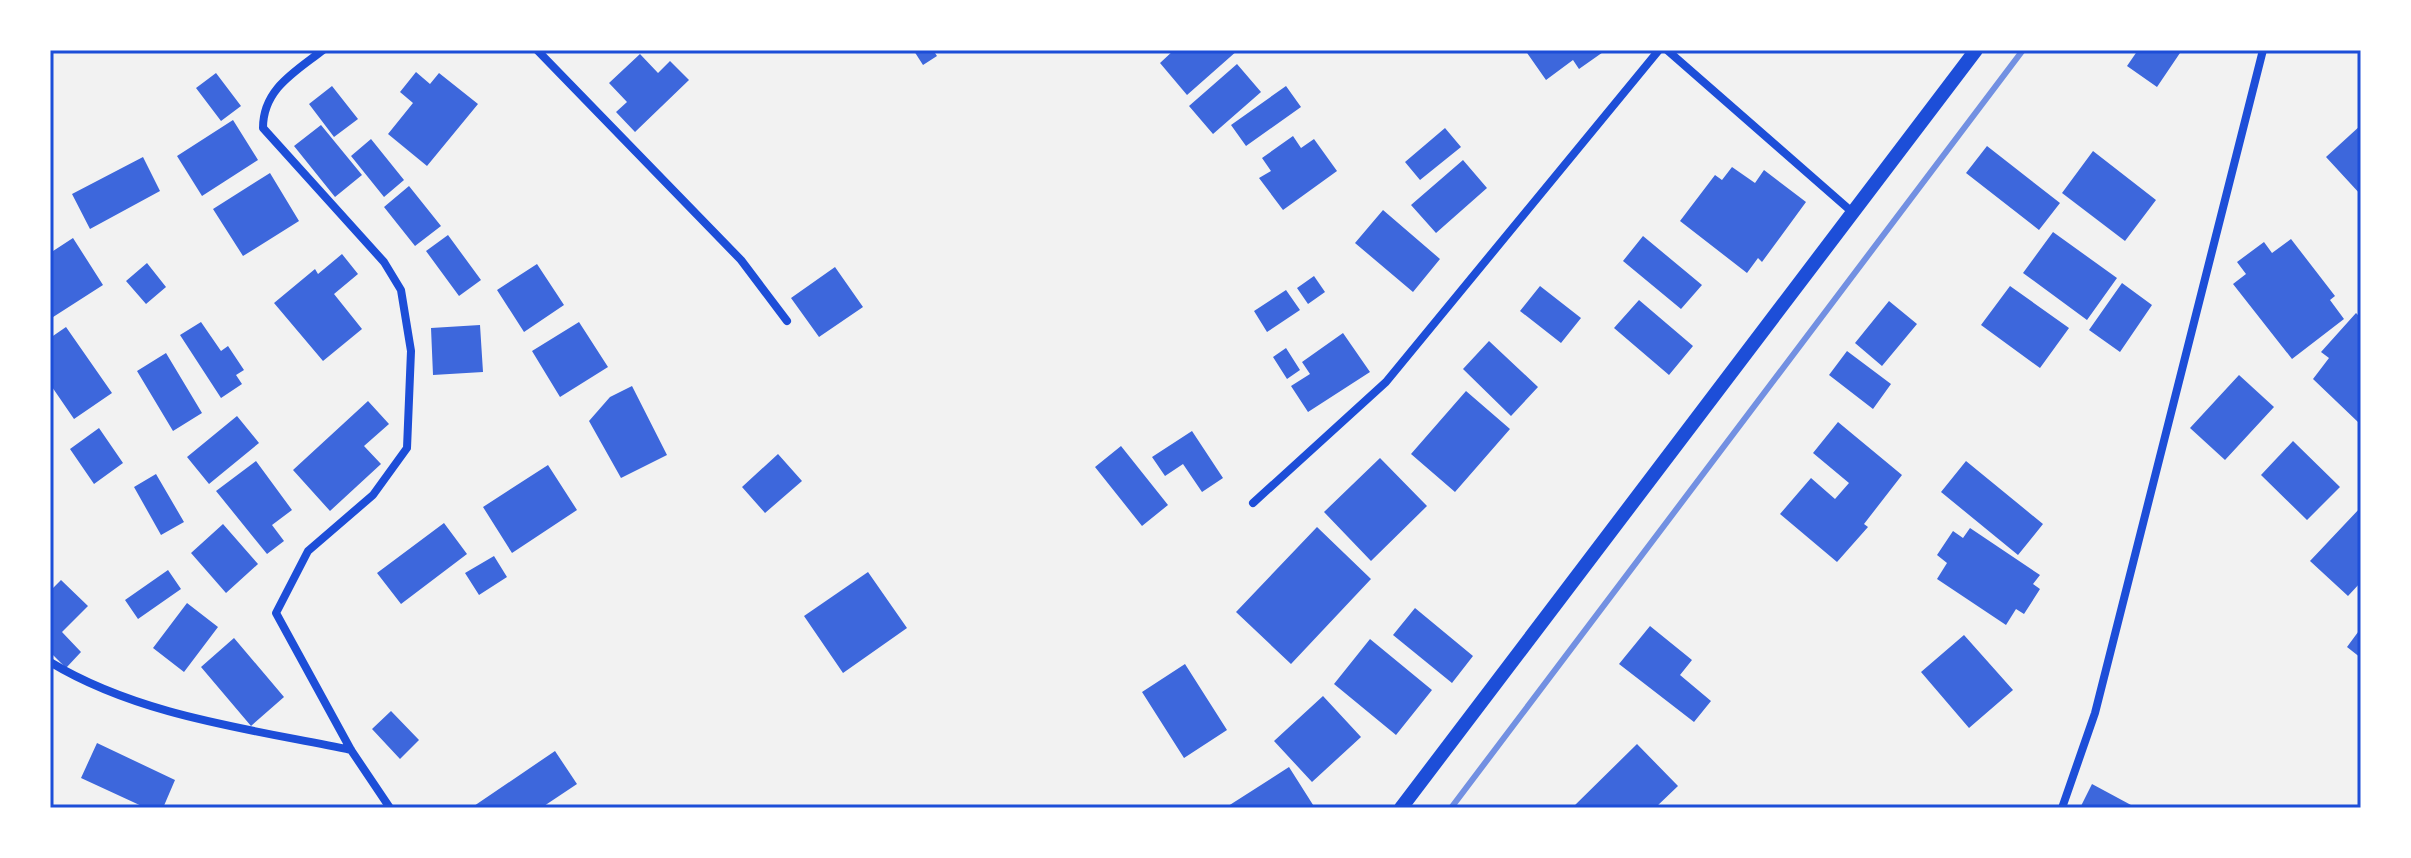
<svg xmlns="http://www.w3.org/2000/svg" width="2411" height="858" font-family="'Asap Condensed',sans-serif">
	<rect width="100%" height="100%" fill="#f2f2f2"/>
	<!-- building -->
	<path fill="#3d67dc" d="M933,50L937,56L923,65L914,51Z
		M1174,50H1238L1187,95L1160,63Z
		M1525,50H1606L1579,69L1573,60L1546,80Z
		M2138,50H2182L2157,87L2127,66Z
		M640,54L658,73L670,61L689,80L635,132L616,112L627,102L609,83Z
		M1237,64L1261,92L1213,134L1189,106Z
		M416,72L430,84L439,73L478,104L427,166L388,134L413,103L400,92Z
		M216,73L241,106L221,121L196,88Z
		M332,86L358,119L334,137L309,104Z
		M1286,86L1301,107L1246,146L1231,125Z
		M233,120L258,160L202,196L177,156Z
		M321,125L362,175L335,197L294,146Z
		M2361,125V195L2326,157Z
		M1445,128L1461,147L1420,180L1405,162Z
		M1293,136L1301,148L1314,139L1337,171L1283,210L1259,178L1271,171L1262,158Z
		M371,139L404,180L384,197L351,156Z
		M1987,146L2060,203L2039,230L1966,173Z
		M2093,151L2156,200L2125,241L2062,193Z
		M143,157L160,191L90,229L72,194Z
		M1463,160L1487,188L1436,233L1411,205Z
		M1732,167L1755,183L1764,170L1806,202L1762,262L1758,258L1747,273L1680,221L1715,175L1722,180Z
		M270,173L299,221L243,256L213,209Z
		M409,186L441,226L415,246L384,207Z
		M1383,210L1440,259L1413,292L1355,243Z
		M2053,232L2117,278L2087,320L2023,273Z
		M448,235L481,280L459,296L426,251Z
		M1643,236L1702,285L1681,309L1623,261Z
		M73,238L103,285L50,319V253Z
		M2291,239L2335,296L2330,300L2344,319L2292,359L2233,284L2246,274L2237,262L2264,242L2272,253Z
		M342,254L358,274L334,294L362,329L323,361L274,303L315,269L318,274Z
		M147,263L166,287L146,304L126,281Z
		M537,264L564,305L524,332L497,290Z
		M835,267L863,307L819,337L791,298Z
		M1314,276L1325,292L1308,304L1297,288Z
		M2122,283L2152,305L2120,352L2089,330Z
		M1540,286L1581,318L1561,343L1520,311Z
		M2010,286L2069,328L2040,368L1981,325Z
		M1286,290L1300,310L1267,332L1254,311Z
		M1639,300L1693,346L1669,375L1614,328Z
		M1889,301L1917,324L1882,366L1855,343Z
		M2356,313L2361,318L2359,423L2313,379L2329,358L2321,352Z
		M201,322L221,351L228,346L244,370L236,375L242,384L221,398L180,335Z
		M579,322L608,367L560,397L532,351Z
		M480,325L483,372L433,375L431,328Z
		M66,327L112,393L74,419L50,384V338Z
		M1343,333L1370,372L1308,412L1291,386L1310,374L1302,362Z
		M1489,341L1538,387L1511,416L1463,369Z
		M1286,348L1300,370L1287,379L1273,357Z
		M1847,351L1891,384L1873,409L1829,375Z
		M166,353L202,413L173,431L137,371Z
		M2239,375L2274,407L2225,460L2190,428Z
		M632,386L667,455L621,478L589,421L610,397Z
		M1466,391L1510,429L1455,492L1411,454Z
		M368,401L389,424L364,446L381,464L330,511L293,470Z
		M237,416L259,443L209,484L187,457Z
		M1838,422L1902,475L1864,524L1868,527L1837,562L1780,514L1811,478L1835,499L1849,483L1813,453Z
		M99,428L123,463L94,484L70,449Z
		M1192,431L1223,478L1202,492L1183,464L1165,476L1152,457Z
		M2293,441L2340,487L2307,520L2261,475Z
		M1121,446L1168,505L1142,526L1095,467Z
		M778,454L802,481L765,513L742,487Z
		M1380,458L1427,506L1371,561L1324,512Z
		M256,461L292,510L272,525L284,541L267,554L216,491Z
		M1966,461L2043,524L2018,555L1941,492Z
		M548,465L577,510L512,553L483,507Z
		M156,474L184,522L161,535L134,487Z
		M2361,507V582L2348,596L2310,561Z
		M444,523L467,554L401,604L377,573Z
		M223,524L258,564L226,593L191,553Z
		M1317,527L1371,579L1291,664L1236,612Z
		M1970,528L2040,575L2033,584L2040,589L2024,614L2016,609L2006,625L1937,579L1947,563L1937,555L1953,531L1963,538Z
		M494,556L507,577L479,595L465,573Z
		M168,570L181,589L138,619L125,600Z
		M868,572L907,628L843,673L804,616Z
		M61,580L88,606L62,632L81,652L66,668L50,652V591Z
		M187,603L218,627L184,672L153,648Z
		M1415,608L1473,656L1452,683L1393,635Z
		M1650,626L1692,660L1680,675L1711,701L1694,722L1619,664Z
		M2361,628V658L2347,647Z
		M1964,635L2013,690L1969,728L1921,672Z
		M234,638L284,697L251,726L201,667Z
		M1370,639L1432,690L1396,735L1334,684Z
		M1185,664L1227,730L1184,758L1142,692Z
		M1323,696L1361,737L1312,782L1274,741Z
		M391,711L419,740L400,759L372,729Z
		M97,743L175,780L163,808H146L81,778Z
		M1637,744L1678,786L1655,808H1572Z
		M555,751L577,784L541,808H471Z
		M1289,767L1315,808H1225Z
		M2092,784L2131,805L2130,808H2080Z"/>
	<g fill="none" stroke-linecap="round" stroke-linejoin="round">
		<!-- minor -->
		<path stroke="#1d4ed8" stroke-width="8" d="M323,50C295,72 263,89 263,128L384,262L401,290L411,351L407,448L373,495L308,551L276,613L351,750L390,808
			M537,50L741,260L787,321
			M1667,50L1851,211
			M1253,503L1386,382L1659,50
			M50,662C139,716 250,729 351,750
			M2062,808L2095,713L2263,50"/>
		<!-- tertiary -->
		<path stroke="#1d4ed8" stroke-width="14" d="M1401,808L1976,50"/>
		<!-- rail -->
		<path stroke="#7290e2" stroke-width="6" d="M1451,808L2023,50"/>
	</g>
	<!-- border -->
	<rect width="2411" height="858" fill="none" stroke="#ffffff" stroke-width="104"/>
	<rect x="52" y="52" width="2307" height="754" fill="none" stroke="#1d4ed8" stroke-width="3"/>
</svg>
